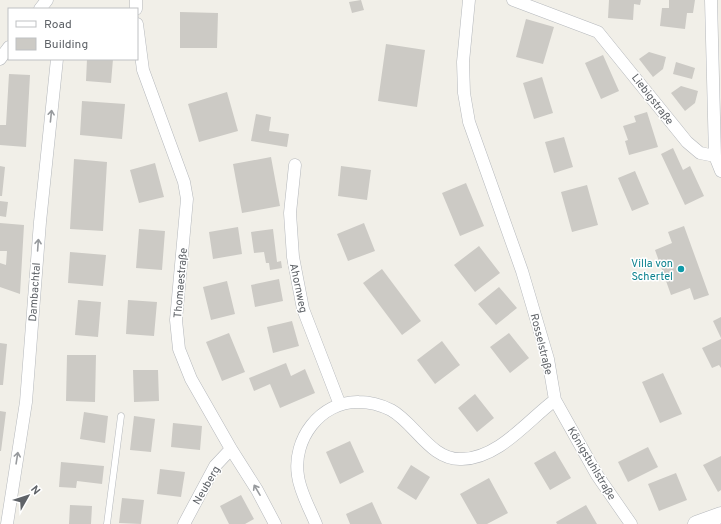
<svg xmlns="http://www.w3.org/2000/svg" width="721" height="524" font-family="Overpass,sans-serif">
	<rect width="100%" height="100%" fill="#f1efe8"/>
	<!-- building -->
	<path fill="#cccac5" d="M361,0L364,10L352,13L349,2Z
		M609,0H641L640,5L634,4L633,20L608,18Z
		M669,0H695L693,13H687L685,29L660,26L662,8H669Z
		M180,12L218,13L217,48H180Z
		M526,19L554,27L543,64L516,57Z
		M386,44L425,50L417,107L378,101Z
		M649,52L666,57L663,69L653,77L639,59Z
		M603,55L619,91L601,99L585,63Z
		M87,59H113L111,83L86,81Z
		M676,62L695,68L692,79L673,74Z
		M9,74L30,75L26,147L0,145V125H6Z
		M542,77L553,113L534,119L523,83Z
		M681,86L698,91L695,103L685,111L671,93Z
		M227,92L238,131L199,142L188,104Z
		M82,101L125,104L122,139L80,135Z
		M647,112L658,147L629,155L625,141L628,140L623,126L636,122L634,116Z
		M256,114L271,117L269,131L289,134L287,147L251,141Z
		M564,137L573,167L554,173L545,142Z
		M673,148L683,170L690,166L704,196L685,205L661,154Z
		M271,157L280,206L242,213L233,164Z
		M74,159L107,162L103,231L70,229Z
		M155,163L164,197L139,203L130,170Z
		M0,166L5,167L2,196H0Z
		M341,166L371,170L367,200L338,196Z
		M635,171L649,204L632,211L618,178Z
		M466,183L484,226L460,236L442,193Z
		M587,185L598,225L572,232L561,192Z
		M0,201L8,202L6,217L0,216Z
		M0,223L24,225L20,294L0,287V263L6,265L7,251H0Z
		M364,223L375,251L348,261L337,234Z
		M684,226L709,295L694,300L690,288L671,295L655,250L672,243L668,232Z
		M238,227L242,254L213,259L209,232Z
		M139,229L165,231L162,270L136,268Z
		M273,229L277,262L281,261L282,268L270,270L269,263H266L264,252L254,253L251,232Z
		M479,246L500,273L475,292L454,265Z
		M70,252L106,255L103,286L68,283Z
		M382,269L421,321L402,335L363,283Z
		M279,279L283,301L255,307L251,285Z
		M227,281L235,314L211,320L203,287Z
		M499,287L517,308L496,325L478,304Z
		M78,300L101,302L98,337L75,335Z
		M128,300L157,302L154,336L126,334Z
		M721,317V338L713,321Z
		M292,321L299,346L273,353L267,327Z
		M229,333L245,372L222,381L206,342Z
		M509,333L529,358L510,373L490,347Z
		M721,339V368L719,365L712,368L702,348Z
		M442,341L460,365L435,384L417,360Z
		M0,343L7,344L3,385H0Z
		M67,355H96L95,402L66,401Z
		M286,363L291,376L305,369L315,393L280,408L270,384L254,391L249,378Z
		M133,370H158L159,401L134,402Z
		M663,373L682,414L660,423L642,382Z
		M475,394L494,418L477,432L458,408Z
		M0,411L6,412L1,451H0Z
		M84,412L108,416L105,443L80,439Z
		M134,416L155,419L151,452L130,450Z
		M173,423L202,426L200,450L171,447Z
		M350,441L364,472L340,484L326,452Z
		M648,447L658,467L628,482L618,462Z
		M555,451L571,478L550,490L534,463Z
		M721,456V490L718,492L703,465Z
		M61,462L104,466L102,484L77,481L76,488L59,487Z
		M411,465L430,477L416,500L397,488Z
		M160,469L185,472L181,497L157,494Z
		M676,473L687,500L659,511L648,484Z
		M489,478L508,513L487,524H477L460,494Z
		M241,495L254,519L245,524H229L220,506Z
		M122,498L144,500L141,524L119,523Z
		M372,502L382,524H350L346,514Z
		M70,505L92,506L91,524H69Z
		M586,505L597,524H557L556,522Z"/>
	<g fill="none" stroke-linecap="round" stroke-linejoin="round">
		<defs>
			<path id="service" d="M107,524L121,416"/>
			<path id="minor" d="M136,0V9
				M469,0L463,62L464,93L469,122L522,271L548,359L555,400L597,475L631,524
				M513,0L598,32L687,142L700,153L715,156
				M711,0L715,156L721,171
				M40,9L47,0
				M137,24L143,70L184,182L187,199L176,320L179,349L191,379L231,449L257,490L275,524
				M0,59L9,47
				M295,165L290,213L293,257L303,309L340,405
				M7,524L26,402L40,222L57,59
				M184,524L215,466L231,449
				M316,524C310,509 300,492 298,476C292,440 320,401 359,402C370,402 381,405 391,410C415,423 431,461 462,459C499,458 527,421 555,400"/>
			<path id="tertiary" d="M696,524L721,515"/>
		</defs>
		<!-- service casing -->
		<use href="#service" stroke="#b5b8bc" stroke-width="7"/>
		<!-- minor casing -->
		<use href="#minor" stroke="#b5b8bc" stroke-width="13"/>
		<!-- tertiary casing -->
		<use href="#tertiary" stroke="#b5b8bc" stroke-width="17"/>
		<!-- service -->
		<use href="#service" stroke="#fff" stroke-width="6"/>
		<!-- minor -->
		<use href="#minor" stroke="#fff" stroke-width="12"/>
		<!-- tertiary -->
		<use href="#tertiary" stroke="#fff" stroke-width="16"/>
	</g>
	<!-- one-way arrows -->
	<defs><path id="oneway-shaft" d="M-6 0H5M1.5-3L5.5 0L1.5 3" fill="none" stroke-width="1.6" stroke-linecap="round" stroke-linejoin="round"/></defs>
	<g stroke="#979a9d">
		<use href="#oneway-shaft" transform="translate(51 116) rotate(-84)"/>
		<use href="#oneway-shaft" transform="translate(38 245) rotate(-86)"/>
		<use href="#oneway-shaft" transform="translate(17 458) rotate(-81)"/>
		<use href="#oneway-shaft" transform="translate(257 490) rotate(-120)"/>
	</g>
	<!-- markers -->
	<circle fill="#0f9aa8" stroke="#fff" stroke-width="1.5" cx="681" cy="269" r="4"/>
	<g text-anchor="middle" stroke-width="3" stroke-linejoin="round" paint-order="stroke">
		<!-- street labels -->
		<g font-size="11" fill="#5f6368" stroke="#fff">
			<text transform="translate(653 99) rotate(52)" y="4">Liebigstraße</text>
			<text transform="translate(180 283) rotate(-85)" y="4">Thomaestraße</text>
			<text transform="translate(299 288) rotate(78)" y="4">Ahornweg</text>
			<text transform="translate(34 292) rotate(-86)" y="4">Dambachtal</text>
			<text transform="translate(542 344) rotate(76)" y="4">Rosselstraße</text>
			<text transform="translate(592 463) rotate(59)" y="4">Königstuhlstraße</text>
			<text transform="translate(206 485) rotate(-60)" y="4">Neuberg</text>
		</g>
		<!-- culture labels -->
		<g font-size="11" fill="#0d838f" stroke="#fff" text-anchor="end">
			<text x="673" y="267">Villa von<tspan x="673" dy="13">Schertel</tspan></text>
		</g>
	</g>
	<!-- legend -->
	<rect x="8" y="8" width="130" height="52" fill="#ffffff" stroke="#bfc1c3"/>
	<rect x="16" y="21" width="20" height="6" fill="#ffffff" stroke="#bfc1c3"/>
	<text x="44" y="28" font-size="12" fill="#5f6368">Road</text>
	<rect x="16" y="38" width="20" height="12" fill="#cccac5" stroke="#bfc1c3"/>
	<text x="44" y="48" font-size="12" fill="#5f6368">Building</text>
	<!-- north arrow -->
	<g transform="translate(28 496) rotate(51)" stroke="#ffffff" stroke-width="3" paint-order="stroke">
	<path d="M0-3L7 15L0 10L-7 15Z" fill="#5f6368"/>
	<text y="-6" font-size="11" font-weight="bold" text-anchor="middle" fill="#5f6368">N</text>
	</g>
</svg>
